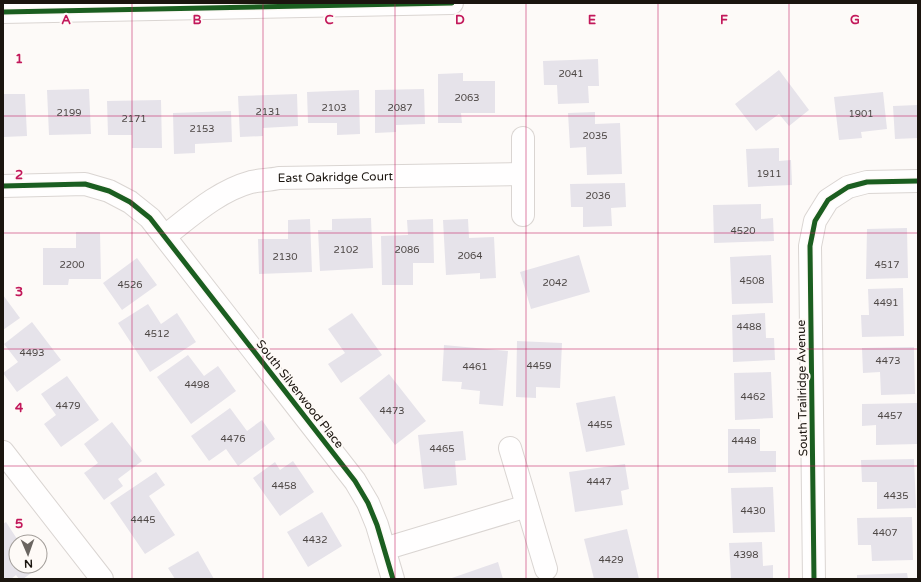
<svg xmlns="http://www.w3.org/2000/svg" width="921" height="582" font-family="'Varela Round',sans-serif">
	<rect width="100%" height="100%" fill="#fdfaf8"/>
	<!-- building -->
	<path fill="#e6e3ea" d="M598,59L599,86H588L589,103L558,104L557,85H544L543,61Z
		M779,70L809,110L789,126L779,114L756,131L735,104Z
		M463,73V81H495V113H461L462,123H438V74Z
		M89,89L91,134L49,135L47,90Z
		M424,89L425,124L396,125V132L375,133V90Z
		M359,90L360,134L337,135V123H308L307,92Z
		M883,92L887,129L861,132L862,138L839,140L834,97Z
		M3,94H25L27,136L3,137Z
		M297,94L298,126L263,128V136L240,137L238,96Z
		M161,100L162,148H132V135H108L107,101Z
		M918,105V138L895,139L893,106Z
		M231,111L232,142L195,144V153L174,154L173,113Z
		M595,112V124L620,123L622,174L587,175L586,147L570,148L568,113Z
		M779,148V161L791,160L792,185L748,187L746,149Z
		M625,183L626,207L611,208L612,226L583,227V207H571L570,184Z
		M761,204V219L773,218L774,241L714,243L713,205Z
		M371,218L373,268L320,271L318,230H332V219Z
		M310,219L312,272L259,274L258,239H288V220Z
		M433,219L434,263H413V285H382L381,236L408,235L407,220Z
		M468,219L469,238L494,237L496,278L480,279V273L446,275L443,220Z
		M907,228L908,278L866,279L867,229Z
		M76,232H100L101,279H69L68,285H43V248H76Z
		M579,255L590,292L531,309L520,272Z
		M771,255L773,303L732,304L730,257Z
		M137,258L157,285L122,310L103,283Z
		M903,288L904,336L862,337L861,315H869L868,289Z
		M3,295L20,318L3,330Z
		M148,304L161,324L177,313L196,342L150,372L118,323Z
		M352,313L382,355L341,383L328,364L345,353L328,329Z
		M765,313L766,338H774L775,360L733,362L732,315Z
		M32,322L61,360L17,392L3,373L18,362L4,344Z
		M517,341L562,343L560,388L536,387V398L516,397Z
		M444,345L508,351L503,406L479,404L480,391L461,389L462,382L442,381Z
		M914,347L915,394L881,395L880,372L863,373L862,348Z
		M188,355L204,376L218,366L236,391L191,424L157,377Z
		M771,372L773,418L735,420L734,373Z
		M389,374L426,421L395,445L359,398Z
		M67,376L99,420L61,447L44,424L56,415L41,394Z
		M615,396L625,445L586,452L576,403Z
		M918,403V444L876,445V425L862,426V404Z
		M230,408L247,431L262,420L275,439L238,466L226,449L209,461L191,436Z
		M112,422L142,461L118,479L123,486L104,500L84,473L98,463L84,444Z
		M728,429H760V451H776V472L728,473Z
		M463,431L466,460L455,461L457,485L424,489L418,435Z
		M914,459L916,508L877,509V482H862L861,460Z
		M293,461L314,492L280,516L253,478L275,462L280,470Z
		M625,464L629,489L621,491L623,505L575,512L569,472Z
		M156,472L165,485L149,496L175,535L145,554L110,503Z
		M773,487L775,532L733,533L731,488Z
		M322,512L342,546L308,567L287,532Z
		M912,517L913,560L872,561L871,545H858L857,518Z
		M6,522L19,542H16V566H35L37,569L23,579H19L16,575L11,579H3V524Z
		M627,529L639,579H594L584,539Z
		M762,542L763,566L773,565V579H731L729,543Z
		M198,551L214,579H175L168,568Z
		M498,562L503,579H449Z
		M907,573L908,579H857V575Z"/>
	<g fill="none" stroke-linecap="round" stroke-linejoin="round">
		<defs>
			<g id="minor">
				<path d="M3,12L452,3"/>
				<path d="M3,186L85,184L109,191L130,202L150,218L355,481L368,503L377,525L393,579"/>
				<path d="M523,215V138"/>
				<path id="s1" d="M165,236C191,216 218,191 251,182C260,180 270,180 279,178L523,174"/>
				<path d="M510,448L546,569"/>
				<path d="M3,452L102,579"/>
				<path d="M384,549L527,506"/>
				<path d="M814,579L810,246L815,221L828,200L848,187L867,182L918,181"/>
			</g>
		</defs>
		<!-- minor casing -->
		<use href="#minor" stroke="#dad5d2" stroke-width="24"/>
		<!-- minor -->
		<use href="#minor" stroke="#fffefe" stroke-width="22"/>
		<defs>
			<path id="cycleway" d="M3,12L452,3
				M3,186L85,184L109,191L130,202L150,218L355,481L368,503L377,525L393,579
				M814,579L810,246L815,221L828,200L848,187L867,182L918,181"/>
		</defs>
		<!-- cycleway casing -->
		<use href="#cycleway" stroke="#fefaf7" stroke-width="8"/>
		<!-- cycleway -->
		<use href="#cycleway" stroke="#1b5e20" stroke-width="5"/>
	</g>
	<!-- grid -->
	<path fill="none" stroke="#c2185b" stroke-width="1" stroke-opacity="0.55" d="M132,3V579M263,3V579M395,3V579M526,3V579M658,3V579M789,3V579M3,116H918M3,233H918M3,349H918M3,466H918"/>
	<g text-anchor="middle" stroke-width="4" stroke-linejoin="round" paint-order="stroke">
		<!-- number labels -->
		<g font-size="10" fill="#4e4846">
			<text x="571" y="77">2041</text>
			<text x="467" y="101">2063</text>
			<text x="334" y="111">2103</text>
			<text x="400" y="111">2087</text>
			<text x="268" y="115">2131</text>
			<text x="69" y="116">2199</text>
			<text x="861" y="117">1901</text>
			<text x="134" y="122">2171</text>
			<text x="202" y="132">2153</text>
			<text x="595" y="139">2035</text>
			<text x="769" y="177">1911</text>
			<text x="598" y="199">2036</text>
			<text x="743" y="234">4520</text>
			<text x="346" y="253">2102</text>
			<text x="407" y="253">2086</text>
			<text x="470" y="259">2064</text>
			<text x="285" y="260">2130</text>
			<text x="72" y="268">2200</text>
			<text x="887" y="268">4517</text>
			<text x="752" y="284">4508</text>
			<text x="555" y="286">2042</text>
			<text x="130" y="288">4526</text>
			<text x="886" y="306">4491</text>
			<text x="749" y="330">4488</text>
			<text x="157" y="337">4512</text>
			<text x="32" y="356">4493</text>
			<text x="888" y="364">4473</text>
			<text x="539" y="369">4459</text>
			<text x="475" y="370">4461</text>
			<text x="197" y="388">4498</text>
			<text x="753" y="400">4462</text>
			<text x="68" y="409">4479</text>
			<text x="392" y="414">4473</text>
			<text x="890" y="419">4457</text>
			<text x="600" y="428">4455</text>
			<text x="233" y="442">4476</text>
			<text x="744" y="444">4448</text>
			<text x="442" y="452">4465</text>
			<text x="599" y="485">4447</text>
			<text x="284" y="489">4458</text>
			<text x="896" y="499">4435</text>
			<text x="753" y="514">4430</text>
			<text x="143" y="523">4445</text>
			<text x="885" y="536">4407</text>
			<text x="315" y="543">4432</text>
			<text x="746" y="558">4398</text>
			<text x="611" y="563">4429</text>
		</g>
		<!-- street labels -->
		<g font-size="12" fill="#1b150f" stroke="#fefaf7">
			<text dy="4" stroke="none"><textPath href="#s1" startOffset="187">East Oakridge Court</textPath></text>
			<text transform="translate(802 388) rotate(-91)" y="4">South Trailridge Avenue</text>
			<text transform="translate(300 394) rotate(52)" y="4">South Silverwood Place</text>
		</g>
	</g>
	<g font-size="13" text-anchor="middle" font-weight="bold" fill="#c2185b" stroke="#fefaf7" stroke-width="4" stroke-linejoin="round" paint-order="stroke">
		<text x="66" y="24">A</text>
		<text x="197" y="24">B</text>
		<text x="329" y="24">C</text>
		<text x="460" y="24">D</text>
		<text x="592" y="24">E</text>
		<text x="724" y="24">F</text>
		<text x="855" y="24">G</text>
		<text x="19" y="63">1</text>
		<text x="19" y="179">2</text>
		<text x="19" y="296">3</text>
		<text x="19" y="412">4</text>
		<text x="19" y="528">5</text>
	</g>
	<!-- border -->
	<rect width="921" height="582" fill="none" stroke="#1b150f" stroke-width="8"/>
	<!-- north arrow -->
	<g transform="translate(28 554) rotate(178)"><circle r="19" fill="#fefaf7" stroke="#a39e9a"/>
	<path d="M0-3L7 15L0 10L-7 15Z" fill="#6a6561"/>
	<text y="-6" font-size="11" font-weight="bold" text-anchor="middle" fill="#1b150f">N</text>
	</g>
</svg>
